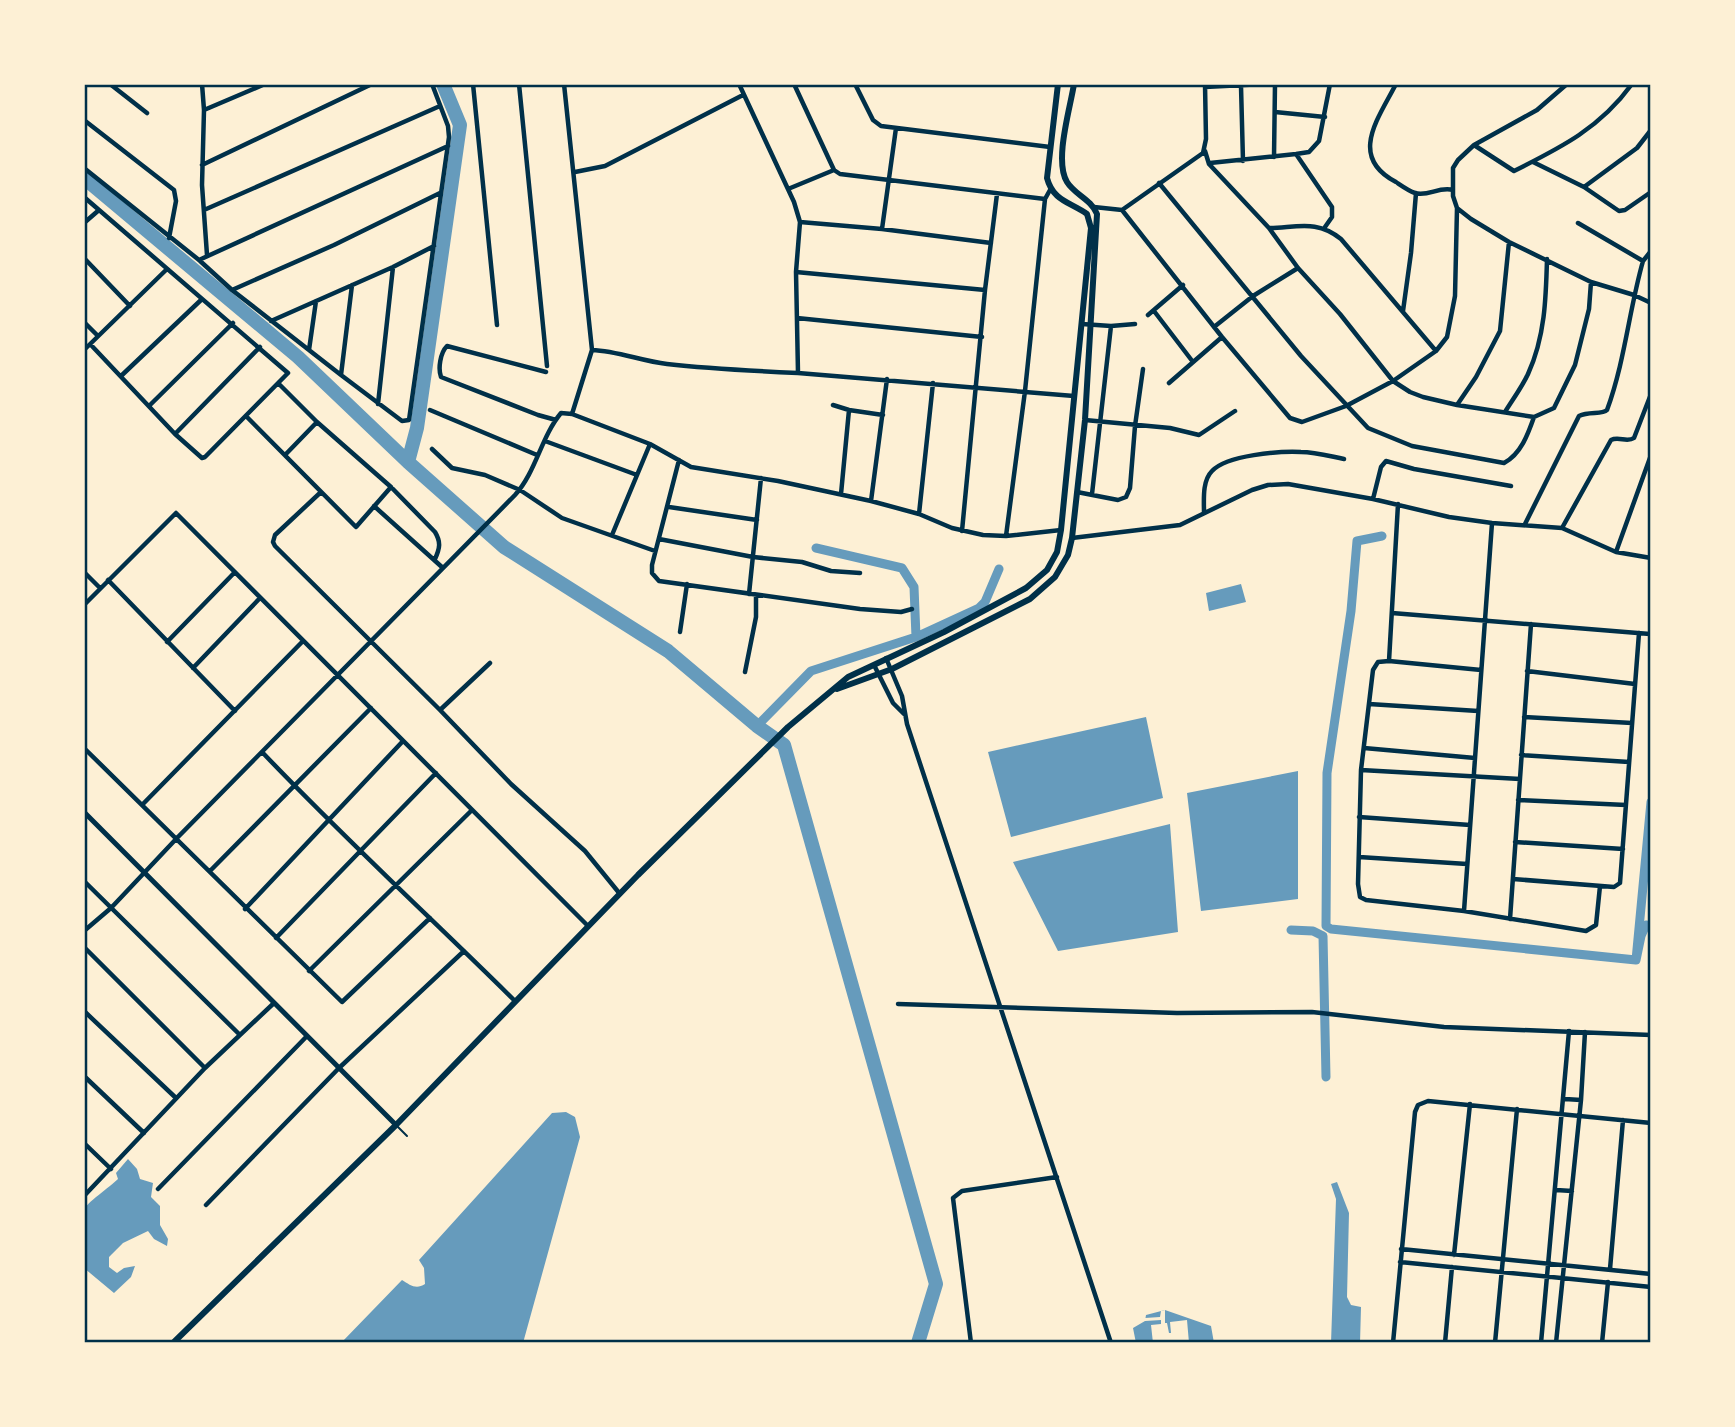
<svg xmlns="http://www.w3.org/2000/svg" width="1735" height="1427" font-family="'Roboto Serif',serif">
	<rect width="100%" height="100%" fill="#fdf0d5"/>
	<!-- water -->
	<path fill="#669bbc" d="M1241,584L1246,602L1209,611L1206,593Z
		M1146,717L1163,798L1011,837L988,752Z
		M1298,771V899L1201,911L1187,793Z
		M1170,824L1178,932L1058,951L1013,862Z
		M566,1112L575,1117L580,1137L523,1343H341L402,1280C410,1285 416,1290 425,1284L424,1268L419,1260L552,1113Z
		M128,1159L137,1169L140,1179L153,1183L151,1197L160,1206V1225L168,1239L167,1246L154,1239L148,1231L123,1243L109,1257V1267L117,1273L124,1268L135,1266L131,1277L114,1293L84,1268C84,1255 81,1220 84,1210C86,1203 110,1187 118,1179L116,1173Z
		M1337,1182L1349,1213L1347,1297L1351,1305L1361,1307L1360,1343H1331L1336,1199L1331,1184Z
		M1165,1310L1211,1326L1214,1343H1136L1133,1328L1145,1321L1146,1315Z"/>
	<!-- pier -->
	<path fill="#fdf0d5" d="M1165,1310V1323H1167L1169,1333H1171L1170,1322L1187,1320L1189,1343H1153L1151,1325L1161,1324V1320L1145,1321V1318L1160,1317L1161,1311Z"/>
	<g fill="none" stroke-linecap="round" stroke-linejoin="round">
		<!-- canal -->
		<path stroke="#669bbc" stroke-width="9" d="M1382,536L1357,541L1351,611L1327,773L1326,926L1331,929L1636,960
			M916,637L979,608L985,602L999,569
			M757,726L811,671L916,637L914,587L902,568L816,548
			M1651,802L1636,960L1641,936L1646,925L1651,926
			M1291,930L1313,931L1323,936L1326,1077"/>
		<!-- river -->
		<path stroke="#669bbc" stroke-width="14" d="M84,178L298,357L408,462L504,547L668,651L757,726L784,745L936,1284L918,1343
			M408,462L417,428L460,125L443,84"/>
		<!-- service -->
		<path stroke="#003049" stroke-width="2" d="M397,1126L407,1136"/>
		<!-- minor -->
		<path stroke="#003049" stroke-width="4.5" d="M110,84L147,113
			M202,84L204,110L202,185L207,255
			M473,84L497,325
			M519,84L547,366
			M564,84L592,350L572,414
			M739,84L794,202L800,222L796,272L798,373L1074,396
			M794,84L834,170L840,174L1045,199L1050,190
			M855,84L873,120L881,126L1050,147
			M1396,84C1378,119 1348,157 1396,182C1402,186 1409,191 1415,193C1428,197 1439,186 1453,190
			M1567,84L1537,110L1474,145L1458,160L1453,168V196L1457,208L1471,219L1509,242L1591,282L1634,295L1651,303
			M1241,86L1243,161
			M1205,87L1264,84
			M204,110L265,84
			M1275,112L1325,117
			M84,120L174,190L176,201L169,238
			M1474,145L1514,171C1562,147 1600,128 1632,84
			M1205,151L1209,164L1269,228L1298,268L1340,314L1393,381L1410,392L1423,397L1457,405L1534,417L1554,408L1575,365L1589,309L1591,282
			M1296,154L1332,207V217L1325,227
			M1274,157L1275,84
			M1533,162L1584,187L1637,148L1651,130
			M1210,163L1296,154L1309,152L1319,141L1330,84
			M202,165L372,84
			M84,168L199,260L232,290L334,245L440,193
			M575,172L605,166L743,95
			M1159,183L1301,356L1368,428L1412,446L1504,463C1521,454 1528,434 1534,417
			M1584,187L1619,211L1625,210L1651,192
			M788,189L834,170
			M84,197L288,373L205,457L202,458L175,434L91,345
			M1094,207L1122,210L1203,153L1206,139L1205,84
			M204,210L440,106
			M1122,210L1222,337L1290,418L1302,422L1346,406L1393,381L1436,351L1447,337L1455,296L1457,208
			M800,222L882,229L991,243
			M84,223L99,210
			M1270,228C1299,227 1318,220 1341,239L1436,351
			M882,229L896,128
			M84,258L130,306
			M199,260L448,146
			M1643,261L1651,251
			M796,272L985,290
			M232,290L341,375L352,285
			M1154,311L1193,362
			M1403,311L1411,253L1416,193
			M1148,315L1183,285
			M797,318L982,337
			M271,321L393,267L434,246
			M84,322L98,336
			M1082,324L1111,326L1135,324
			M1214,327L1253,296L1298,268
			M84,350L167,269
			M309,350L316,301
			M592,350C618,351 641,361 667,364C711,369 754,371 798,373
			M546,372L447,346C440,353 438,369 441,377L538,415L556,420
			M341,375L402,421L409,420L449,137L448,126L432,84
			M121,376L201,300
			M1169,383L1222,337
			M279,384L317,422L391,487L435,532C441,542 440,548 435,559
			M378,404L393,267
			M833,405L849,410L883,415
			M1457,405L1476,377L1500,331L1509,242
			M149,406L233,323
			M430,410L537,455
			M1505,412C1513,399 1522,387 1528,374C1545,337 1546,298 1547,259
			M246,416L356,527L391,487
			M1085,420L1170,428L1199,435L1235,411
			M175,434L260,347
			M545,441L637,475
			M432,449L452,468L485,475L520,490L562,518L655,551
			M285,455L317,422
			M679,460L652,565V573L659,581L860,609L901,612L912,609
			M321,492L275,535L273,542L275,546L440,710L511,784L585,851L620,894
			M1077,492L1118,500L1126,497L1130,488L1135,426L1143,369
			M841,494L849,410
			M1092,494L1111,326
			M1373,499L1381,467L1386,461L1414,469L1511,486
			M871,501L887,379
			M1398,504L1389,661L1481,670
			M374,506L443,568
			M669,507L757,520
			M1204,513C1204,500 1202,481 1212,471C1227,455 1279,451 1301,452C1315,452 1329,456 1344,459
			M919,514L933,383
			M1525,524L1579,416C1589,411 1602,415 1607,410C1625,361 1629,310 1643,261L1578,223
			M1562,528L1611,440C1619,436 1627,443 1634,438L1651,394
			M962,531L985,290L997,194
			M612,535L650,444
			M1006,536L1025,391L1045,199
			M1072,538L1180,525L1252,490L1268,485L1288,484L1373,499L1449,517L1492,523L1562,528L1616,552L1651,558
			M659,539L753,557L802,562L831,571L860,573
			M1616,552L1651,455
			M84,572L100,588
			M108,580L235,711
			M749,594L761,478
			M84,605L176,513L588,926
			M1392,613L1650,634
			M680,632L687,584
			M167,642L235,572
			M886,658L902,696L907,724L1111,1343
			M1389,661L1378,662L1373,670L1361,770L1358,884L1360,897L1366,900L1464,911L1586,931L1596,925L1600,886
			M874,665L893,703L904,714
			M193,668L260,598
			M1527,671L1635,684
			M745,672L756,617V595
			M1369,704L1478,711
			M440,710L490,663
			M1524,717L1632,723
			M84,748L342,1002L430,918
			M1364,748L1475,758
			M262,752C344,838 431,918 515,1001
			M1521,755L1629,762
			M1361,770L1520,779
			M1518,800L1626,805
			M142,805L303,641
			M1359,817L1470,825
			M1515,842L1623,849
			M1359,857L1467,864
			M210,871L371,708
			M1513,879L1614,887L1620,883L1639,633
			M84,881L240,1035
			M245,909L403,741
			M1464,911L1492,523
			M1510,919L1531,624
			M84,931L111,908L177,838L515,495C536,472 541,437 561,413L572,414L650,444L691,467L778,481L871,501L919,514L952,528L983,535L1006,536L1061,530
			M276,938L436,773
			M84,947L205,1068
			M309,971L472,810
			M898,1004L1177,1013L1312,1012L1444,1027L1651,1035
			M84,1011L176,1098
			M84,1076L144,1133
			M1565,1099L1581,1100
			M84,1143L111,1169
			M158,1189L307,1036
			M1556,1190L1572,1191
			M84,1196L205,1068L274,1003
			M206,1205L339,1068L464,951
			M1401,1249L1651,1274
			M1454,1255L1470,1104
			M1400,1262L1651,1287
			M1610,1269L1623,1120
			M971,1343L953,1198L962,1191L1057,1177
			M1393,1343L1415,1112L1418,1105L1428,1101L1651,1123
			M1445,1343L1452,1267
			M1495,1343L1517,1109
			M1541,1343L1569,1031
			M1556,1343L1581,1100L1585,1032
			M1602,1343L1608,1282
			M1651,1343V1341"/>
		<!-- tertiary -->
		<path stroke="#003049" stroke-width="5" d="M84,812L396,1125"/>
		<!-- secondary -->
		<path stroke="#003049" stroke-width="6" d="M837,689L892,669L1030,599L1055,577L1068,555L1072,538L1085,420L1097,214C1091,199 1075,195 1067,182C1054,161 1070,109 1074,84
			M173,1343L396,1125L638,875L788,727L848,677L944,632L1026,588L1047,570L1057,552L1061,530L1091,228L1087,214C1070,202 1053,201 1047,178L1058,84"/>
	</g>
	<!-- border -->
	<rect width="1735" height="1427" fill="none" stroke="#fdf0d5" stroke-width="172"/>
	<rect x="86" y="86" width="1563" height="1255" fill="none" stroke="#003049" stroke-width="2.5"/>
</svg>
